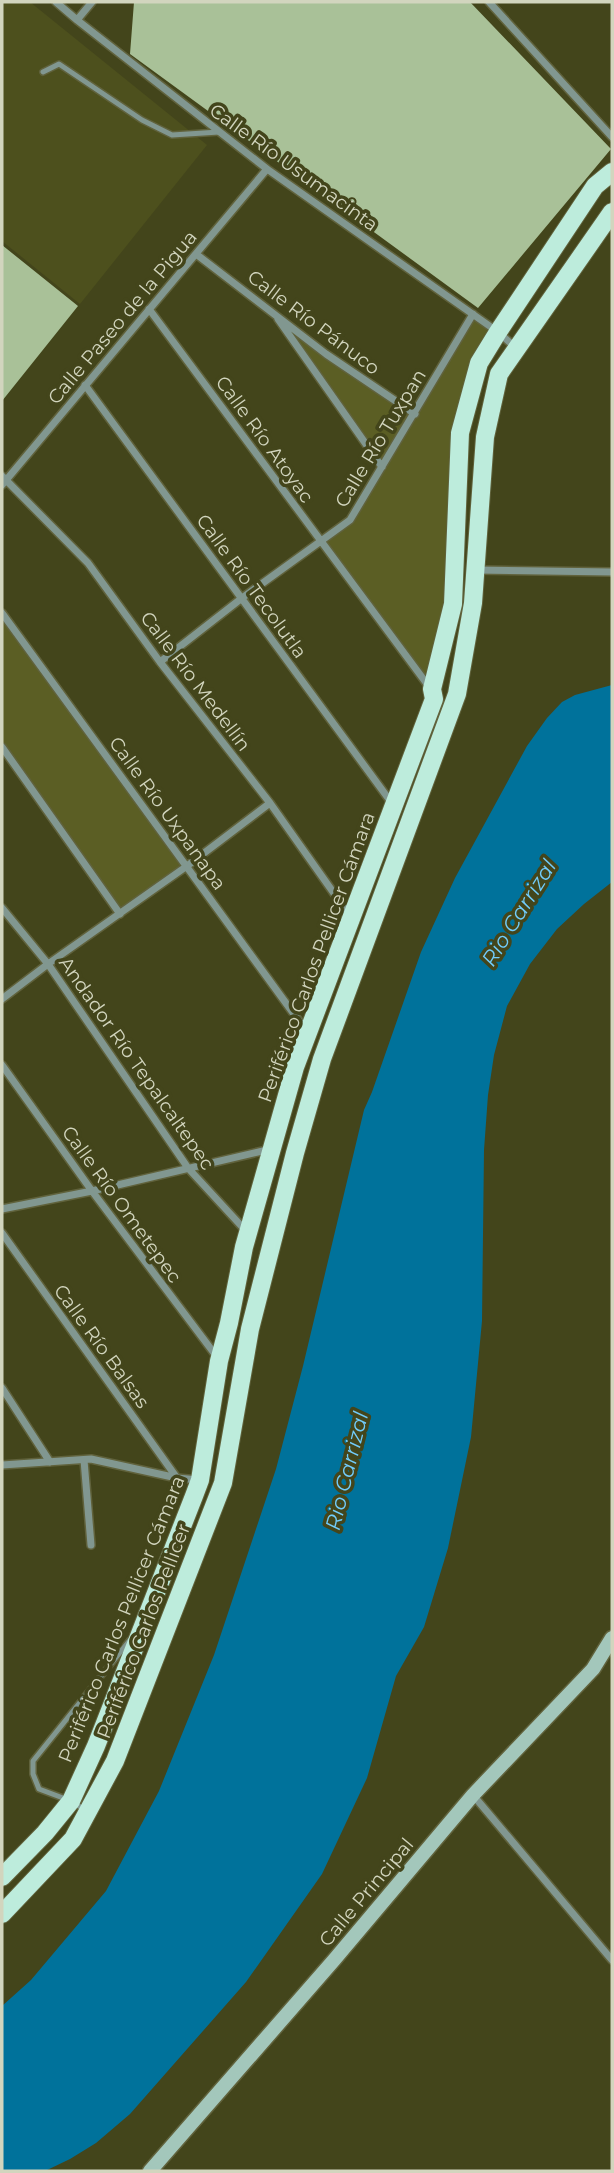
<svg xmlns="http://www.w3.org/2000/svg" width="614" height="2173" font-family="Montserrat,sans-serif">
	<rect width="100%" height="100%" fill="#43451b"/>
	<!-- built -->
	<path fill="#4d501d" d="M2,2H30L207,145L80,304L2,241Z"/>
	<!-- green -->
	<path fill="#5b5e24" d="M273,312L414,414L473,314L498,332L460,433L453,604L432,689L321,541L350,520L382,467Z
		M2,613L187,866L120,914L2,749Z"/>
	<!-- water -->
	<path fill="#00729b" d="M612,685V882L584,904L557,929L530,964L507,1006L494,1055L488,1095L484,1150L482,1321L471,1437L448,1548L424,1627L396,1676L367,1778L322,1874L246,1982L130,2114L96,2143L70,2159L45,2171H2V2006L31,1980L106,1891L159,1791L214,1655L276,1469L303,1366L364,1110L372,1092L421,952L455,878L527,746L547,718L562,702L575,695Z"/>
	<!-- building -->
	<path fill="#a9c198" d="M134,2H470L611,149L478,308L130,54Z
		M2,245L78,306L2,401Z"/>
	<g fill="none" stroke-linecap="round" stroke-linejoin="round">
		<defs>
			<path id="lane" d="M43,72L59,64L142,120L172,135L219,132
				M85,1810L71,1801L39,1789L33,1774V1761L130,1640"/>
			<path id="street" d="M56,2L77,20L92,2
				M489,2L612,137
				M77,20L267,169L498,332L516,348
				M196,254L326,354L415,414
				M149,309L430,688
				M278,319L382,467
				M85,385L391,802
				M2,476L88,563L160,662L270,803L350,916
				M2,485L267,169
				M476,570L612,572
				M2,613L307,1032
				M160,662L242,598L350,520L473,314
				M2,747L120,914
				M2,908L48,964L188,1168L246,1231
				M2,999L48,964L187,866L270,803
				M2,1065L92,1191L217,1357
				M2,1209L92,1191L271,1149
				M2,1233L177,1478
				M2,1388L50,1462
				M84,1460L91,1545
				M2,1465L91,1459L177,1478L199,1480
				M473,1795L612,1960"/>
			<path id="secondary" d="M150,2171L334,1960L473,1795L593,1669L612,1638"/>
			<path id="primary" d="M2,1877L45,1833L71,1801L96,1746L194,1496L200,1480L219,1361L229,1323L244,1247L295,1067L434,699L432,689L453,604L460,433L479,363L498,332L595,186L612,172
				M2,1914L73,1839L115,1761L223,1483L250,1329L295,1153L322,1059L457,694L473,603L485,437L499,374L612,212"/>
		</defs>
		<!-- lane casing -->
		<use href="#lane" stroke="#60623c" stroke-width="8"/>
		<!-- street casing -->
		<use href="#street" stroke="#60623c" stroke-width="10"/>
		<!-- secondary casing -->
		<use href="#secondary" stroke="#60623c" stroke-width="17"/>
		<!-- primary casing -->
		<use href="#primary" stroke="#60623c" stroke-width="20"/>
		<!-- lane -->
		<use href="#lane" stroke="#819790" stroke-width="5"/>
		<!-- street -->
		<use href="#street" stroke="#819790" stroke-width="7"/>
		<!-- secondary -->
		<use href="#secondary" stroke="#a3c7bb" stroke-width="14"/>
		<!-- primary -->
		<use href="#primary" stroke="#bdecdc" stroke-width="18"/>
	</g>
	<g text-anchor="middle" stroke-width="7" stroke-linejoin="round" paint-order="stroke">
		<!-- street labels -->
		<g font-size="19" fill="#d2d5be" stroke="#43451b">
			<text transform="translate(294 167) rotate(36)" y="7">Calle Río Usumacinta</text>
			<text transform="translate(122 317) rotate(-50)" y="7">Calle Paseo de la Pigua</text>
			<text transform="translate(314 322) rotate(37)" y="7">Calle Río Pánuco</text>
			<text transform="translate(380 438) rotate(-59)" y="7">Calle Río Tuxpan</text>
			<text transform="translate(265 439) rotate(54)" y="7">Calle Río Atoyac</text>
			<text transform="translate(252 586) rotate(54)" y="7">Calle Río Tecolutla</text>
			<text transform="translate(196 681) rotate(53)" y="7">Calle Río Medellín</text>
			<text transform="translate(168 813) rotate(54)" y="7">Calle Río Uxpanapa</text>
			<text transform="translate(316 957) rotate(-70)" y="7">Periférico Carlos Pellicer Cámara</text>
			<text transform="translate(137 1063) rotate(55)" y="7">Andador Río Tepalcaltepec</text>
			<text transform="translate(122 1204) rotate(54)" y="7">Calle Río Ometepec</text>
			<text transform="translate(102 1346) rotate(54)" y="7">Calle Río Balsas</text>
			<text transform="translate(121 1619) rotate(-68)" y="7">Periférico Carlos Pellicer Cámara</text>
			<text transform="translate(143 1631) rotate(-69)" y="7">Periférico Carlos Pellicer</text>
			<text transform="translate(366 1892) rotate(-50)" y="7">Calle Principal</text>
		</g>
		<!-- water labels -->
		<g font-size="21" font-style="italic" fill="#71ccfb" stroke="#43451b">
			<text transform="translate(519 913) rotate(-58)" y="7">Rio Carrizal</text>
			<text transform="translate(347 1471) rotate(-76)" y="7">Rio Carrizal</text>
		</g>
	</g>
	<!-- border -->
	<rect width="614" height="2173" fill="none" stroke="#d2d5be" stroke-width="7"/>
</svg>
